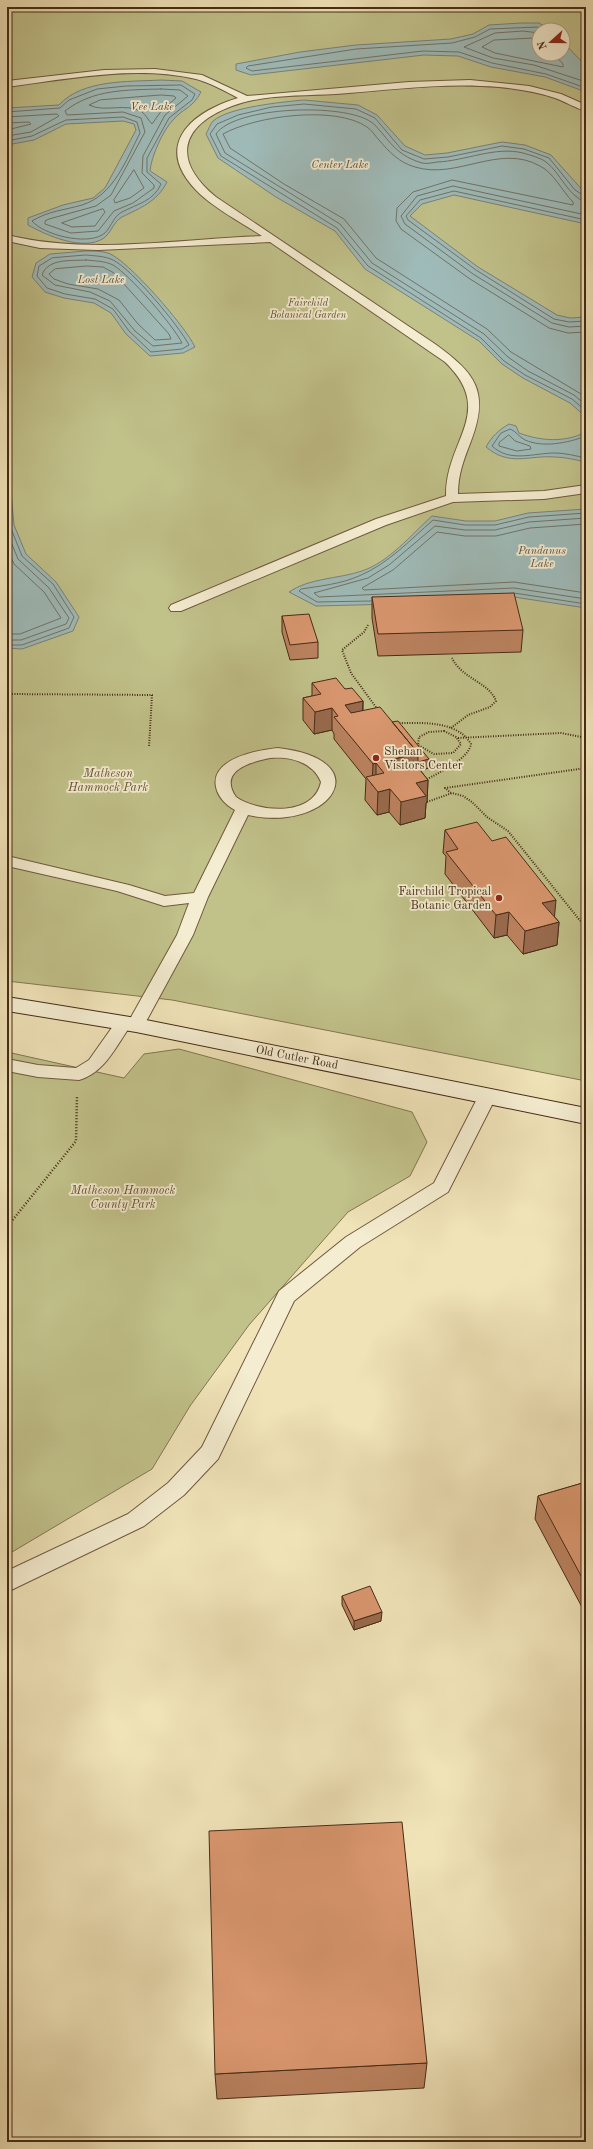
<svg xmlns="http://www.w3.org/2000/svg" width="593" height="2149" font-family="'Old Standard TT',serif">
	<rect width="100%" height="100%" fill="#f0e3b8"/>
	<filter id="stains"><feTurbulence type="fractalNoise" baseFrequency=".005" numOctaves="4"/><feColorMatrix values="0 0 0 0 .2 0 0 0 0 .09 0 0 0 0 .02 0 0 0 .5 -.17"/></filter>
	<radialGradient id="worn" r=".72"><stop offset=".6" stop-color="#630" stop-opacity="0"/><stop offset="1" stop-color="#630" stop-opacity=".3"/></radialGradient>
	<!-- green -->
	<path fill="#c1c18a" stroke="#847650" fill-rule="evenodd" d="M7,7H586V1081L172,1000L7,981ZM539,30H563V54H539Z
		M179,1049L412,1112L427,1142L410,1176L348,1212L249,1325L190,1406L152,1469L7,1555V1052L124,1078L144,1054Z"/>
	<!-- water -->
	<path fill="#9fbbb9" stroke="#7b8178" d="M521,23H539L551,30H539V54H563V42L586,66V92L545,77L491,67L458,56L424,55L251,75L236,70V64L300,52L356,45L451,39L473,34L489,25Z
		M161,80L182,81L201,92C192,109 183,108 173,120C163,130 151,157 150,171L167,182C157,202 140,208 122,217C114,221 111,233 104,238C83,252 46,235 28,225V218L63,205L93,198L105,188L136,130L134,124L123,121L66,124L34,140L7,145V108L59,105C83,79 128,82 161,80Z
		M304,100L358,105L377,115L405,146L425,155L447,153L502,142L525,145L551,155L586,194V224L454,195L422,204L410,216L478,267L557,315L570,318L586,317V417L570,403L523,378L502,364L479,341L365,269L335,231L276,197L218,158L206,134C208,131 210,124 213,121C229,107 283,102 304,100Z
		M86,251C93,251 102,251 108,253C127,259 186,327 195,347L183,353L150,356L126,334L111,313L94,303L64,298L45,292L32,277L36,263L50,254Z
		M509,424L516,426L519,433C541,441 564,443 586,432V462C576,460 565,457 555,457C528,455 510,467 486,447C492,436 499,430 509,424Z
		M7,491L11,493L14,525L26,554L56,582L79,617L73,631L22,649L7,648Z
		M586,509V608L514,597L395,604L316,606L289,592C309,578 338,579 362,571C389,562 411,535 432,516L466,521H495L528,513Z"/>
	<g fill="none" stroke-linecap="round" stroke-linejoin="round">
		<!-- shore -->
		<path stroke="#727368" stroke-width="1" d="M543,30L538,27L490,29L475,37L452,43L356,49L248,66L246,68L252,71L423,51L459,52L492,63L546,74L586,88
			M539,33L523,31L495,33L464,47L493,58L534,65L586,82
			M539,40L534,38L494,40L482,47L495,53L563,67V64L554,54
			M161,89L180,90L188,96L165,115L143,156L142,173L154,185V188L133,203L114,211L98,231L71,233L45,224V221L49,219L96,206L111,195L145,132L141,118L123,112L67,115L65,111C93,89 127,90 161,89Z
			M161,95L174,96L176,98L162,110L152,124C148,120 146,115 142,112C126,102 105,113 89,105L100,100Z
			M7,112L60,108L69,100L97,89L126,86L181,85L195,94L192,100L169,118L147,158V172L161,184C154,201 137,204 122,212C112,217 111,230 102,235C85,245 44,235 32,221C48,211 65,210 82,205C114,195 126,160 140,133L137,122L123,117L66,120L32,136L7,141
			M7,117L57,114L59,116L31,132L7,136
			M7,123L29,122L31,124L7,130
			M134,170L144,188L130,198L115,203L114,200Z
			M586,197L575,190L549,158L524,149L502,146L448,157L424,159L402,150L375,118L356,109L304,104L272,107L238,115L217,124L210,134L221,156L337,228L368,266L481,338L504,361L525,375L572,399L586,411
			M586,202C567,196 561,173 546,162C541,158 530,155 523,153C495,146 465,161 437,162C432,163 426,164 422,163C402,157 394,148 382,133C378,129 375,124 371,122C345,103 235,106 216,134L225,153L340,224L372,263L484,334L508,357L528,371L574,395L586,405
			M103,209L105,212L95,226L72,227L62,223Z
			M586,215L453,186L417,196L401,216L405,224L473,274L552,323L569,327L586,326
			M586,220L454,191L420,200L406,216L408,220L476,270L554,319L569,322L586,321
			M86,255C95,256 105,256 113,260C132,269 179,326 189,345L182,349L151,352L129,331L113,309L95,299L65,294L47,288L37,276L39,266L52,258Z
			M86,260C95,261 105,261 113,265C130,275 173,325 182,343L153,346L135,331L110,301L90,292L55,285L42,275C48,258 71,261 86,260Z
			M87,266L103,267L114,273L169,334L171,339L155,340L138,324L119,300L98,289L68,284L54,279L49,274L55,269Z
			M586,332L568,333L549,328L470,279L401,229L396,221L397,208L413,192L452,180L573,205V202C562,191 554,173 540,166C499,143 457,180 415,167C400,163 389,152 379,140C375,136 372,130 367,127C335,105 255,116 223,134L230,148L284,184L344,219L376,258L487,329L511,352L586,397
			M509,435L515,441L530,446L531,449L517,451L499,446V443Z
			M586,436C568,443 543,448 525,440C519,437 516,431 510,429L501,433L492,446C510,463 533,453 555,453C565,453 576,456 586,458
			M7,496L10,526L22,556L53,584L74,617L69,628L22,645H7
			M586,518L529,522L495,530H465L435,526L389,565L368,578L314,593L319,597L514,588L586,599
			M586,524L530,528L496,536H465L437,532L393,570L362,588L364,590L514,582L586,593
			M7,532L18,559L49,588L69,618L66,624L21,640H7
			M7,548L14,564L44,592L61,618L20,634H7
			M514,593L586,604
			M371,601L317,602L299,591L301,589C320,586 341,584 359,576C388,564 410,540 433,520L465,525H495L529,517L586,513"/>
		<defs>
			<path id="service" d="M155,69L202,75L247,96L409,82L470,80L529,86L561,94L586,105V111C575,108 566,102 555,98C537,92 518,89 499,87C445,82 390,90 336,94C303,96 264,94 232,106C179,126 172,161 216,197L435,344C475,373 490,391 471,441C464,459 458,474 458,494L544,491L586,485V493L544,499L453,502L386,525L181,611H171L169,608L171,605L376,519L446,496C445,440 497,412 445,362L270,242L98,250L40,248L7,241V235C89,255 178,239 262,236C242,223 219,211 201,195C152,149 186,114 238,98C225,91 211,83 196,79C135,65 68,79 7,87V81L104,70Z
				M278,748C380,760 331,833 248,815L208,897L193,935L142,1029L136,1031L129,1028C115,1048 104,1073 79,1080L38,1077L7,1071V1059L38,1065L76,1068L89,1060L118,1019L124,1017L130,1019L177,935L189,903L164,906L117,891L7,866V856L129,885L165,896L194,893L235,810C226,805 218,797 216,787C210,758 259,750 278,748ZM270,758C290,756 313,762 321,782C314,817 259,813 236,797C218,771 250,762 270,758Z
				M488,1089L494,1091L497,1095L448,1192L360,1247L294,1301L218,1459L184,1495L144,1526L7,1592V1571L128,1514L168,1483L202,1447L279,1291L346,1237L434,1183L479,1095L482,1091Z"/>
			<path id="secondary" d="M7,997L136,1018L586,1108V1124L136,1032L7,1011Z"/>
		</defs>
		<!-- service casing -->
		<use href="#service" stroke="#70593e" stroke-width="2"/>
		<!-- secondary casing -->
		<use href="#secondary" stroke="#462b16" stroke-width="2"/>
		<!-- path-far1 -->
		<path stroke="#462b16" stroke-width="2" stroke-dasharray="1 1.5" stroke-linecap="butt" d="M368,625L364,632L342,650L351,673L378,710
			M7,694L152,695L149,747
			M397,723C421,723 457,720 471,744C468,760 439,772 426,780
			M451,728L468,715L490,707L496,701C489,682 462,679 452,658
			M444,731L456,737L461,744L453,753L434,754L418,745L419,737L429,732Z
			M458,738L561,733L586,738
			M451,793L445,788L586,768
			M427,802L452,793L463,796L472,802L487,817L508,831L586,928"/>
		<!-- path -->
		<path stroke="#462b16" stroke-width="2.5" stroke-dasharray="1 2" stroke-linecap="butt" d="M7,1227L76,1141L77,1096"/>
		<!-- service -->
		<use href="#service" fill="#f5edd1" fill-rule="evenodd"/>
		<!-- secondary -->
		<use href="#secondary" fill="#f5edd1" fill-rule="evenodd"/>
	</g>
	<!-- wall -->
	<path fill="#bb825f" stroke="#462b16" d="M372,597L523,630L521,652L378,656L372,618Z
		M282,616L318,642V658L290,660L282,632Z
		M312,683L345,689L363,701V711L429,768L420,770L428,780L427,802L426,803L425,818L400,825L389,812L377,815L365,800L366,779L334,739V734L332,730L314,734L303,720V698L312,696Z
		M445,830L492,841L559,922L557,945L523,954L507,935L494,938L445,874L446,856L443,853Z
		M586,1482V1608L583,1609L535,1519L538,1496Z
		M342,1596L381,1621L354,1630L342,1605Z
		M427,2063L424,2088L217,2099L215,2074Z"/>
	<!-- shaded-wall -->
	<path fill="#996a4e" stroke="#462b16" d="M363,701L362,723L345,727V705Z
		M332,708V730L314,734L315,712Z
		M418,753L429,759V768L417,771L390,782V760Z
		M376,763V786L372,785L373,764Z
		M428,780L427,802L426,803L425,818L400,825L401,802L416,783Z
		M390,789L389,812L377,815L378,792Z
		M556,900L554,922L542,903Z
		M509,912L507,935L494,938L496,915Z
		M559,922L557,945L523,954L525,931Z
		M586,1586V1608L583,1609Z
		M382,1612L381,1621L354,1630V1621Z"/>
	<!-- building -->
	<path fill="#da976f" stroke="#462b16" d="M514,593L523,630L378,634L372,597Z
		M309,614L318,642L290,645L282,616Z
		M336,678L345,689L352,688L363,701L345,705L351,713L380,707L418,753L390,760L398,769L416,765L428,780L416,783L426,796L401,802L390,789L378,792L366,777L384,773L376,763L373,764L355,742L334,717L338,716L332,708L315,712L303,698L321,694L312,683Z
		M398,721L429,759L418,762V753L392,722Z
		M477,822L492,841L506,837L556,900L542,903L559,922L525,931L509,912L496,915L446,852L458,849L445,830Z
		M586,1482V1585L538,1496Z
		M370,1586L382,1612L354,1621L342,1596Z
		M402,1822L427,2063L215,2074L209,1831Z"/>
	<!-- markers -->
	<g fill="#8f2418" stroke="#f5edd1" stroke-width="1.5">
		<circle cx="376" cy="758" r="4"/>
		<circle cx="499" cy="898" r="4"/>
	</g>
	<g text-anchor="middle" stroke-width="3.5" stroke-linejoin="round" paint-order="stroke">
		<!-- far-park labels -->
		<g font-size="10" font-style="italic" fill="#655033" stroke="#f5edd1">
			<text x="308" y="306">Fairchild<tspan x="308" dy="12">Botanical Garden</tspan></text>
		</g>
		<!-- far-water labels -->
		<g font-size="11" font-style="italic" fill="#5c4f3f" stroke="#f5edd1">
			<text x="152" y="110">Vee Lake</text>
			<text x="340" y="168">Center Lake</text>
			<text x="101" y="283">Lost Lake</text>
			<text x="542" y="554">Pandanus<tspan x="542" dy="13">Lake</tspan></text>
		</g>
		<!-- poi labels -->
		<g font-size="12" fill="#462b16" stroke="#f5edd1" text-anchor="start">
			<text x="384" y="755">Shehan<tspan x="384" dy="14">Visitors Center</tspan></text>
			<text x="491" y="895" text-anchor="end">Fairchild Tropical<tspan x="491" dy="14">Botanic Garden</tspan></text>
		</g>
		<!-- park labels -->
		<g font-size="12" font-style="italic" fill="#655033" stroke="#f5edd1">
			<text x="108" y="777">Matheson<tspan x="108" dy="14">Hammock Park</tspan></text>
			<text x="123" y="1194">Matheson Hammock<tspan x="123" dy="14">County Park</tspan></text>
		</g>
		<!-- street labels -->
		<g font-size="12" fill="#462b16" stroke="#f5edd1">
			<text transform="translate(297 1057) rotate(11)" y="4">Old Cutler Road</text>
		</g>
	</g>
	<!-- margin -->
	<rect width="593" height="2149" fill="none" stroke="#f0e3b8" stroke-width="24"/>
	<rect x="8" y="8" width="577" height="2133" fill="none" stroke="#462b16" stroke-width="2"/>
	<rect x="12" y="12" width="569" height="2125" fill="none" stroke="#462b16"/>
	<!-- north arrow -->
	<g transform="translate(551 42) rotate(249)"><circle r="19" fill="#f5edd1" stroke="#af9f86"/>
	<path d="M0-3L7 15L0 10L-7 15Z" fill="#8f2418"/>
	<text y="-6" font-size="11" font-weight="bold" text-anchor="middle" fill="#462b16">N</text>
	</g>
	<rect width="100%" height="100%" filter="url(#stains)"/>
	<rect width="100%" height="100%" fill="url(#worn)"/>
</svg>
